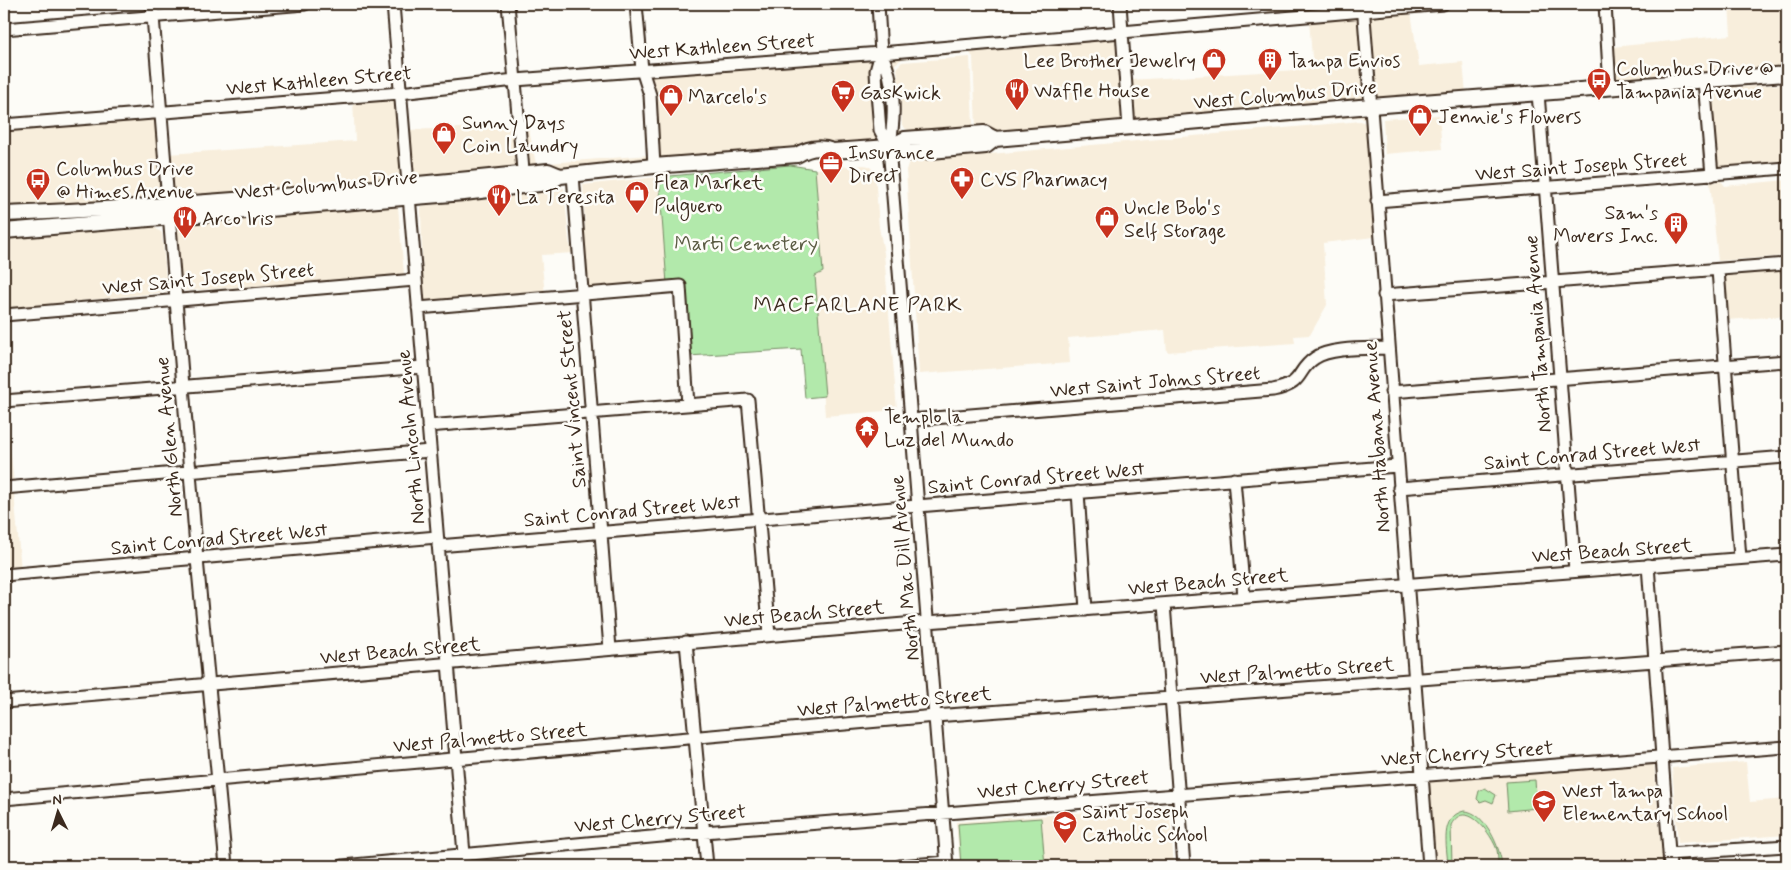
<svg xmlns="http://www.w3.org/2000/svg" width="1791" height="870" font-family="Mynerve,sans-serif">
	<rect width="100%" height="100%" fill="#fdfcf7"/>
	<filter id="ink" filterUnits="userSpaceOnUse"><feTurbulence type="fractalNoise" baseFrequency=".02" numOctaves="2"/><feDisplacementMap in="SourceGraphic" scale="10" xChannelSelector="R" yChannelSelector="G"/><feConvolveMatrix kernelMatrix="1 2 1 2 8 2 1 2 1" color-interpolation-filters="sRGB"/></filter>
	<g filter="url(#ink)">
		<!-- built -->
		<path fill="#f8eedc" d="M1267,4H1359V6L1268,15Z
			M1729,4H1787V69L1614,83L1612,47L1731,35Z
			M1411,12L1419,66L1463,62L1466,94L1374,101L1368,15Z
			M1360,15L1366,102L1133,123L1130,80L1313,69L1309,20Z
			M1118,38L1125,124L997,134L976,127L973,57L970,53L902,59L895,64L898,125L903,132L909,134L895,139L898,127L894,69L888,57Z
			M970,57L973,125L910,131L906,129L902,125L897,67L902,62Z
			M875,58L882,143L658,161L649,77Z
			M1787,84V160L1717,168L1710,89Z
			M396,98L403,187L172,207L168,154L355,141L353,101Z
			M1367,111V121L1360,117L990,148L996,144Z
			M1439,115L1442,149L1385,154L1383,119Z
			M157,117L163,207L4,218V130Z
			M1361,121L1365,123L1374,237L1323,243L1327,305L1310,335L1294,336L1295,343L1167,352L1165,330L1068,338L1070,363L919,374L906,170L908,164L912,161Z
			M528,125L536,164L650,155V162L527,175L523,126Z
			M515,126L518,176L412,186L407,130Z
			M864,165L869,166L875,172L879,227L884,253L897,410L825,416L815,276L823,272L815,169Z
			M659,177L667,284L588,291L585,287L581,237L585,227L583,185Z
			M1787,180V256L1718,261L1710,182L1721,181L1725,186Z
			M564,188L569,242L573,253L541,255L545,295L427,303L423,301L421,206Z
			M398,207L404,274L397,277L178,291L174,227L177,225Z
			M154,227L162,233L167,292L4,309V239Z
			M1787,269V325H1785L1784,316L1726,320L1724,281L1727,274Z
			M4,405H6L14,484H4Z
			M14,492L21,570L4,571V493Z
			M1654,762L1663,866H1433L1426,781Z
			M1746,762L1750,802L1787,799V835L1678,843L1672,768Z
			M1169,806L1174,866H960L956,822Z"/>
		<!-- green -->
		<path fill="#b2e9ab" stroke="#768a64" d="M790,165L815,169L823,272L815,276L825,396L805,398L801,349L688,356L682,283L667,284L659,177Z
			M1535,780L1537,808L1508,811L1506,782Z
			M1485,788L1496,795L1493,803L1486,800L1480,802L1477,799L1479,791Z
			M1464,811C1485,811 1501,849 1502,866H1498C1498,861 1498,855 1497,850C1492,835 1466,797 1451,825L1452,866H1448C1447,846 1439,817 1464,811Z
			M1041,818L1045,866H961L958,824Z"/>
		<g fill="none" stroke-linecap="round" stroke-linejoin="round">
			<defs>
				<path id="minor" d="M152,4L197,559L226,866
					M393,4L465,866
					M508,4L524,181
					M636,4L642,70L650,95L654,166
					M878,4L881,53L876,71L877,92L880,130L889,147
					M1120,4L1129,128
					M1363,4L1429,866
					M1605,4L1610,88
					M4,29L305,4
					M881,53C895,80 896,117 889,147L947,866
					M1704,81L1712,175
					M1538,93L1575,571
					M4,125L400,93L515,80L881,53L1443,4
					M573,175L610,649
					M1377,201L1787,168
					M1718,270L1740,558
					M1384,295L1787,264
					M418,308L680,286L688,405
					M4,315L415,280
					M1391,392L1787,361
					M4,401L423,367
					M910,420L1273,390C1306,383 1295,371 1315,358C1330,347 1369,349 1388,348
					M428,426L748,400L769,635
					M1234,479L1244,597
					M4,488L430,451
					M1399,488L1787,457
					M1078,492L1086,610
					M438,546L1397,466
					M1648,565L1670,866
					M4,575L437,537
					M1164,604L1184,866
					M686,642L707,866
					M4,702L927,622L1787,555
					M4,799L935,716L1787,651
					M1669,854L1787,846
					M343,866L704,832L1787,747
					M900,866L947,862"/>
				<path id="major" d="M889,147L909,153L986,146L995,139L1371,106L1787,74
					M4,214C186,206 367,190 548,171L560,176
					M4,231L464,193L548,183L560,176L654,166L797,155C808,148 820,146 833,151L889,147L905,139L984,133L995,139"/>
			</defs>
			<!-- minor casing -->
			<use href="#minor" stroke="#3b2a1e" stroke-width="15"/>
			<!-- major casing -->
			<use href="#major" stroke="#3b2a1e" stroke-width="18"/>
			<!-- minor -->
			<use href="#minor" stroke="#fdfcf7" stroke-width="11"/>
			<!-- major -->
			<use href="#major" stroke="#fdfcf7" stroke-width="14"/>
		</g>
	</g>
	<!-- icons -->
	<defs>
		<symbol id="shop-pin" viewBox="-11 -11 22 30"><path d="M0 17L-7.5 6A9.5 9.5 0 1 1 7.5 6Z" fill="#c8321e" stroke="#fdfcf7"/><path d="M-5-2.5h2.3a2.7 3.5 0 0 1 5.4 0H5L5.5 6h-11ZM-1.5-2.5h3a1.5 2.3 0 0 0-3 0Z" fill="#fff"/></symbol>
		<symbol id="building-pin" viewBox="-11 -11 22 30"><path d="M0 17L-7.5 6A9.5 9.5 0 1 1 7.5 6Z" fill="#c8321e" stroke="#fdfcf7"/><path d="M-4-6H4V6H1V3H-1V6H-4ZM-2.5-4.3h1.7v1.8h-1.7ZM.8-4.3h1.7v1.8H.8ZM-2.5-1h1.7V.8h-1.7ZM.8-1h1.7V.8H.8Z" fill="#fff"/></symbol>
		<symbol id="bus-pin" viewBox="-11 -11 22 30"><path d="M0 17L-7.5 6A9.5 9.5 0 1 1 7.5 6Z" fill="#c8321e" stroke="#fdfcf7"/><path d="M-5-6H5V4H4V6H2V4H-2V6H-4V4H-5ZM-3.5-4V0h7V-4ZM-3.5 1.2v1.5H-2V1.2ZM2 1.2v1.5H3.5V1.2Z" fill="#fff"/></symbol>
		<symbol id="restaurant-pin" viewBox="-11 -11 22 30"><path d="M0 17L-7.5 6A9.5 9.5 0 1 1 7.5 6Z" fill="#c8321e" stroke="#fdfcf7"/><path d="M-5-6h1v4h1v-4h1v4h1v-4h1v5L-1.5 .5V6h-2V.5L-5-1ZM5-6V6H3V1.5H1.5Q1.5-4 5-6Z" fill="#fff"/></symbol>
		<symbol id="supermarket-pin" viewBox="-11 -11 22 30"><path d="M0 17L-7.5 6A9.5 9.5 0 1 1 7.5 6Z" fill="#c8321e" stroke="#fdfcf7"/><path d="M-6-5.5h2.5l.6 2H6L4.5 2H-2.5L-4.4-4H-6ZM-1.5 3.2a1.3 1.3 0 1 0 .1 0ZM3 3.2a1.3 1.3 0 1 0 .1 0Z" fill="#fff"/></symbol>
		<symbol id="office-pin" viewBox="-11 -11 22 30"><path d="M0 17L-7.5 6A9.5 9.5 0 1 1 7.5 6Z" fill="#c8321e" stroke="#fdfcf7"/><path d="M-6-3h4V-5.5h4V-3h4V5H-6ZM-1-4.5V-3h2v-1.5ZM-6 0V1H6V0Z" fill="#fff"/></symbol>
		<symbol id="pharmacy-pin" viewBox="-11 -11 22 30"><path d="M0 17L-7.5 6A9.5 9.5 0 1 1 7.5 6Z" fill="#c8321e" stroke="#fdfcf7"/><path d="M-2-6h4v4h4v4h-4v4h-4v-4h-4v-4h4Z" fill="#fff"/></symbol>
		<symbol id="temple-pin" viewBox="-11 -11 22 30"><path d="M0 17L-7.5 6A9.5 9.5 0 1 1 7.5 6Z" fill="#c8321e" stroke="#fdfcf7"/><path d="M0-6L5-2H3V0L6.5 2.5H4V6H1.5V3h-3V6H-4V2.5H-6.5L-3 0V-2H-5Z" fill="#fff"/></symbol>
		<symbol id="school-pin" viewBox="-11 -11 22 30"><path d="M0 17L-7.5 6A9.5 9.5 0 1 1 7.5 6Z" fill="#c8321e" stroke="#fdfcf7"/><path d="M0-5L7-2L0 1L-7-2ZM-4 1L0 2.5L4 1V4Q0 6-4 4Z" fill="#fff"/></symbol>
	</defs>
	<g fill-rule="evenodd">
		<use href="#shop-pin" x="1200" y="46" width="28" height="38"/>
		<use href="#building-pin" x="1256" y="46" width="28" height="38"/>
		<use href="#bus-pin" x="1585" y="66" width="28" height="38"/>
		<use href="#restaurant-pin" x="1003" y="76" width="28" height="38"/>
		<use href="#supermarket-pin" x="829" y="78" width="28" height="38"/>
		<use href="#shop-pin" x="657" y="82" width="28" height="38"/>
		<use href="#shop-pin" x="1406" y="102" width="28" height="38"/>
		<use href="#shop-pin" x="430" y="120" width="28" height="38"/>
		<use href="#office-pin" x="817" y="149" width="28" height="38"/>
		<use href="#pharmacy-pin" x="948" y="165" width="28" height="38"/>
		<use href="#bus-pin" x="24" y="166" width="28" height="38"/>
		<use href="#shop-pin" x="623" y="179" width="28" height="38"/>
		<use href="#restaurant-pin" x="485" y="182" width="28" height="38"/>
		<use href="#restaurant-pin" x="171" y="204" width="28" height="38"/>
		<use href="#shop-pin" x="1093" y="204" width="28" height="38"/>
		<use href="#building-pin" x="1662" y="210" width="28" height="38"/>
		<use href="#temple-pin" x="853" y="414" width="28" height="38"/>
		<use href="#school-pin" x="1530" y="788" width="28" height="38"/>
		<use href="#school-pin" x="1051" y="809" width="28" height="38"/>
	</g>
	<g text-anchor="middle" stroke-width="5" stroke-linejoin="round" paint-order="stroke">
		<!-- street labels -->
		<g font-size="20" fill="#3b2a1e" stroke="#fdfcf7">
			<text transform="translate(722 46) rotate(-4)" y="7">West Kathleen Street</text>
			<text transform="translate(319 80) rotate(-5)" y="7">West Kathleen Street</text>
			<text transform="translate(1285 94) rotate(-5)" y="7">West Columbus Drive</text>
			<text transform="translate(1581 166) rotate(-4)" y="7">West Saint Joseph Street</text>
			<text transform="translate(326 184) rotate(-5)" y="7">West Columbus Drive</text>
			<text transform="translate(208 278) rotate(-5)" y="7">West Saint Joseph Street</text>
			<text transform="translate(1537 334) rotate(-94)" y="7">North Tampania Avenue</text>
			<text transform="translate(1155 381) rotate(-5)" y="7">West Saint Johns Street</text>
			<text transform="translate(571 399) rotate(-95)" y="7">Saint Vincent Street</text>
			<text transform="translate(168 437) rotate(-95)" y="7">North Glen Avenue</text>
			<text transform="translate(410 437) rotate(-95)" y="7">North Lincoln Avenue</text>
			<text transform="translate(1376 437) rotate(-94)" y="7">North Habana Avenue</text>
			<text transform="translate(1592 453) rotate(-5)" y="7">Saint Conrad Street West</text>
			<text transform="translate(1036 477) rotate(-5)" y="7">Saint Conrad Street West</text>
			<text transform="translate(632 510) rotate(-5)" y="7">Saint Conrad Street West</text>
			<text transform="translate(219 538) rotate(-5)" y="7">Saint Conrad Street West</text>
			<text transform="translate(1612 550) rotate(-4)" y="7">West Beach Street</text>
			<text transform="translate(904 568) rotate(-95)" y="7">North Mac Dill Avenue</text>
			<text transform="translate(1208 581) rotate(-5)" y="7">West Beach Street</text>
			<text transform="translate(804 613) rotate(-5)" y="7">West Beach Street</text>
			<text transform="translate(400 650) rotate(-5)" y="7">West Beach Street</text>
			<text transform="translate(1297 670) rotate(-4)" y="7">West Palmetto Street</text>
			<text transform="translate(894 701) rotate(-5)" y="7">West Palmetto Street</text>
			<text transform="translate(490 737) rotate(-5)" y="7">West Palmetto Street</text>
			<text transform="translate(1467 753) rotate(-4)" y="7">West Cherry Street</text>
			<text transform="translate(1063 784) rotate(-5)" y="7">West Cherry Street</text>
			<text transform="translate(660 818) rotate(-5)" y="7">West Cherry Street</text>
		</g>
		<!-- poi labels -->
		<g font-size="20" fill="#3b2a1e" stroke="#fdfcf7" text-anchor="start">
			<text x="1196" y="67" text-anchor="end">Lee Brother Jewelry</text>
			<text x="1288" y="67">Tampa Envios</text>
			<text x="1616" y="75">Columbus Drive @<tspan x="1616" dy="23">Tampania Avenue</tspan></text>
			<text x="1034" y="97">Waffle House</text>
			<text x="860" y="99">GasKwick</text>
			<text x="688" y="103">Marcelo's</text>
			<text x="1438" y="123">Jennie's Flowers</text>
			<text x="462" y="129">Sunny Days<tspan x="462" dy="23">Coin Laundry</tspan></text>
			<text x="848" y="159">Insurance<tspan x="848" dy="23">Direct</tspan></text>
			<text x="56" y="175">Columbus Drive<tspan x="56" dy="23">@ Himes Avenue</tspan></text>
			<text x="980" y="186">CVS Pharmacy</text>
			<text x="654" y="189">Flea Market<tspan x="654" dy="23">Pulguero</tspan></text>
			<text x="516" y="203">La Teresita</text>
			<text x="1124" y="214">Uncle Bob's<tspan x="1124" dy="23">Self Storage</tspan></text>
			<text x="1658" y="219" text-anchor="end">Sam's<tspan x="1658" dy="23">Movers Inc.</tspan></text>
			<text x="202" y="225">Arco Iris</text>
			<text x="884" y="423">Templo la<tspan x="884" dy="23">Luz del Mundo</tspan></text>
			<text x="1562" y="797">West Tampa<tspan x="1562" dy="23">Elementary School</tspan></text>
			<text x="1082" y="818">Saint Joseph<tspan x="1082" dy="23">Catholic School</tspan></text>
		</g>
		<!-- park labels -->
		<g font-size="20" fill="#595a41" stroke="#fdfcf7">
			<text x="746" y="250">Marti Cemetery</text>
		</g>
		<!-- neighbourhood labels -->
		<g font-size="21" letter-spacing="1" fill="#3b2a1e" stroke="#fdfcf7">
			<text x="858" y="311">MACFARLANE PARK</text>
		</g>
	</g>
	<!-- margin -->
	<rect width="1791" height="870" fill="none" stroke="#fdfcf7" stroke-width="20"/>
	<rect x="10" y="10" width="1771" height="850" fill="none" stroke="#3b2a1e" stroke-width="2" filter="url(#ink)"/>
	<!-- north arrow -->
	<g transform="translate(58 812) rotate(355)" stroke="#fdfcf7" stroke-width="4" paint-order="stroke">
	<path d="M0-4L9 19L0 12L-9 19Z" fill="#3b2a1e"/>
	<text y="-8" font-size="14" font-weight="bold" text-anchor="middle" fill="#3b2a1e">N</text>
	</g>
</svg>
